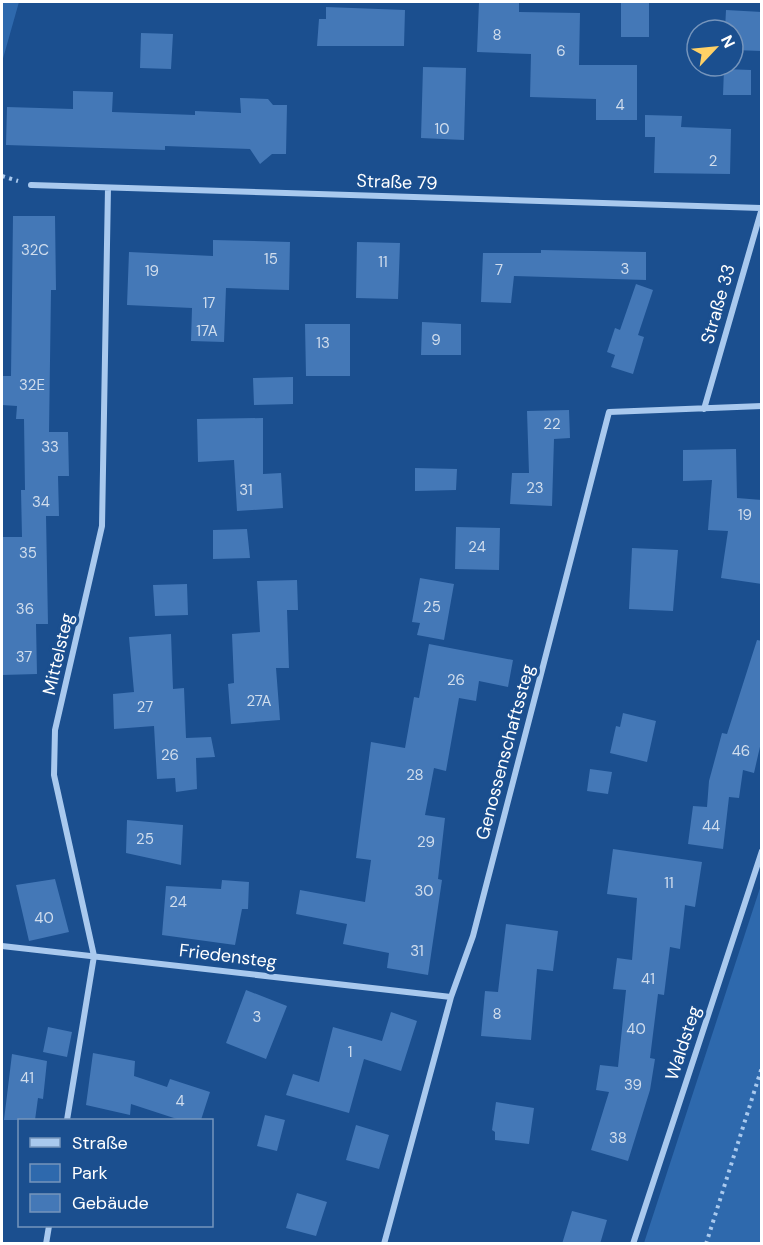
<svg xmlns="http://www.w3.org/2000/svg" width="763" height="1245" font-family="'DM Sans',sans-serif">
	<rect width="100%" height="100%" fill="#1b4f8f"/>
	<!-- green -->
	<path fill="#2e69ad" d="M2,2H19L2,62Z
		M761,885V1243H644Z"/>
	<!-- building -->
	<path fill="#4478b7" d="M479,2H519V12L580,13L579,65H637V120H596V99L530,97L531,54L477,52Z
		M621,2H649V37H621Z
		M326,7L405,10L404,46H317L319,19H326Z
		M726,10L762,12V51L733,50V30H725Z
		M141,33L173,34L171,69L140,68Z
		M423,67L466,68L464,140L421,138Z
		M724,69L751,70V95H723Z
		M73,91L113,92L112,112L195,115V111L241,113L240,98L268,99L273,105H287L286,154H272L260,164L250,149L165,146V150L6,145L7,107L73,109Z
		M645,115L682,116L681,127L731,129L730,174L654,173L655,137H645Z
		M13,216H55L56,290H51L49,432H68L69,476H58L59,516H46L48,624H36L37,674L2,675V537H22L21,490H25L24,419H16L17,406L2,405V376H11Z
		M213,240L290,242L289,290L226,288L224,342L191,341L192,308L127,305L129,252L213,256Z
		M357,242L400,243L398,299L356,298Z
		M541,250L646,252V280L514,276L511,303L481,302L483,253H541Z
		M636,284L653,290L638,335L644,337L633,374L611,367L615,355L607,352L615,328L620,330Z
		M422,322L461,324V355H421Z
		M305,324H350V376H306Z
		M293,377V404L254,405L253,378Z
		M569,410L570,438L554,439L552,506L510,504L512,473H529L527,411Z
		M263,418V474L281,473L283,508L237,511L234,460L198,462L197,419Z
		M736,449L737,498L762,500V584L721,578L728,531L708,530L712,480L683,481V450Z
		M415,468L457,469L456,490L415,491Z
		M456,527L500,528L499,570L455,569Z
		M247,529L250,558L213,559V530Z
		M632,548L678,550L673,611L629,609Z
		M420,578L454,584L444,640L417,635L420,623L412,622Z
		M297,580L298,610H287L289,668H276L280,720L231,724L228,684L234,683L232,634L260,632L257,581Z
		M187,584L188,615L155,616L153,585Z
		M171,634L173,689L184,688L186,738L211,737L215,757L196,758L197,789L176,792L175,778L157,779L154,726L114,729L113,694L134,692L129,637Z
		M757,640L762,641V738L754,773L743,770L739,798L729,797L723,849L688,844L693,806L707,807L709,781L722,733L727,734Z
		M429,644L513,660L508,687L479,681L476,701L459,698L446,771L434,768L425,815L445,818L438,879L442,880L428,975L387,968L389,953L343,944L347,924L296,914L300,890L365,902L371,860L356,858L371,742L405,748L414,697L419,698Z
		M623,713L656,721L647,762L610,753L616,726L620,727Z
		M590,769L612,772L608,794L587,791Z
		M127,820L183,825L181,865L126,853Z
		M613,849L702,862L695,907L685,905L680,949L670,947L664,995L658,994L650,1058L655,1059L650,1090L628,1161L591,1150L609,1092L596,1090L600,1065L618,1067L626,990L613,989L617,958L632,960L637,898L607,894Z
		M55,879L69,932L29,941L16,885Z
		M222,880L249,882L248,909H242L235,945L162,935L166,886L221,889Z
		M506,924L558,931L553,971L537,969L531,1040L481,1036L485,991L498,992Z
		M246,990L287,1006L266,1059L226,1043Z
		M391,1012L417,1021L401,1071L364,1059L349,1113L286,1095L293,1074L319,1082L333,1027L382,1041Z
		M48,1027L72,1032L67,1057L43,1052Z
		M93,1053L135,1061L134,1076L167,1087L170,1079L210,1092L201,1120H180L131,1104L130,1115L86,1105Z
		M12,1054L47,1061L43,1099L38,1098L35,1120H4Z
		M496,1102L534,1108L529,1144L495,1140V1132L492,1130Z
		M265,1115L285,1120L277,1151L257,1146Z
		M356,1125L389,1135L379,1169L346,1160Z
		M297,1193L327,1202L316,1236L286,1228Z
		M572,1211L607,1220L600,1244H562Z"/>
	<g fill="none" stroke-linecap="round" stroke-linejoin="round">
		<!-- path -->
		<path stroke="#a9c9ee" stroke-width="4" stroke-dasharray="3 4.5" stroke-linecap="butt" d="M2,176L18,181
			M706,1244L762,1067"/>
		<!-- street -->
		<path stroke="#a9c9ee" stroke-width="6" d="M31,185L761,208
			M704,409L762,208
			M2,946L451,997
			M67,1120L94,956L54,775L55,730L102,526L108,188
			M46,1244L49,1226
			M384,1244L451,997L473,936L609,412L762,406
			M633,1244L762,851"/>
	</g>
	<g text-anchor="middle" stroke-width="6" stroke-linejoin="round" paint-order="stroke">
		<!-- number labels -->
		<g font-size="15" fill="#d0dded">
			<text x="497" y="40">8</text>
			<text x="561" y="56">6</text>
			<text x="620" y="110">4</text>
			<text x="442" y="134">10</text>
			<text x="713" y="166">2</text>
			<text x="35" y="255">32C</text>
			<text x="271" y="264">15</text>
			<text x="383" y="267">11</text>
			<text x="625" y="274">3</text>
			<text x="499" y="275">7</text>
			<text x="152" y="276">19</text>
			<text x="209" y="308">17</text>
			<text x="207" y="336">17A</text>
			<text x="436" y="345">9</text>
			<text x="323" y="348">13</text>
			<text x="32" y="390">32E</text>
			<text x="552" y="429">22</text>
			<text x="50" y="452">33</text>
			<text x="535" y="493">23</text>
			<text x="246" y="495">31</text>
			<text x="41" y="507">34</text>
			<text x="745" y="520">19</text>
			<text x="477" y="552">24</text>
			<text x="28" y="558">35</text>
			<text x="432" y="612">25</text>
			<text x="25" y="614">36</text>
			<text x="24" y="662">37</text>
			<text x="456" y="685">26</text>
			<text x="259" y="706">27A</text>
			<text x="145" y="712">27</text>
			<text x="741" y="756">46</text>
			<text x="170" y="760">26</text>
			<text x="415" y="780">28</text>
			<text x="711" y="831">44</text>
			<text x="145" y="844">25</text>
			<text x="426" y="847">29</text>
			<text x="669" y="888">11</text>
			<text x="424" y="896">30</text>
			<text x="178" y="907">24</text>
			<text x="44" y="923">40</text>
			<text x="417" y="956">31</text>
			<text x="648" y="984">41</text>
			<text x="497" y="1019">8</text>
			<text x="257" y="1022">3</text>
			<text x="636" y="1034">40</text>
			<text x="350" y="1057">1</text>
			<text x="27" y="1083">41</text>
			<text x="633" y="1090">39</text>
			<text x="180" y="1106">4</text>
			<text x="618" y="1143">38</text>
		</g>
		<!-- street labels -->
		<g font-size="18" fill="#fff" stroke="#1b4f8f">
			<text transform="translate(397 182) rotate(2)" y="6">Straße 79</text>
			<text transform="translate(718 304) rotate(-74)" y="6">Straße 33</text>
			<text transform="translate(58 654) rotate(-77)" y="6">Mittelsteg</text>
			<text transform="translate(505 752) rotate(-75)" y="6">Genossenschaftssteg</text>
			<text transform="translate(228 956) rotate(7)" y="6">Friedensteg</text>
			<text transform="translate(683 1043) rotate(-72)" y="6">Waldsteg</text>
		</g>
	</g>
	<!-- border -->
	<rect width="763" height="1245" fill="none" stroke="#ffffff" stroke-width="6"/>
	<!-- legend -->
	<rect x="18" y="1119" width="195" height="108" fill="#1b4f8f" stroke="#7695bc" stroke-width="1.5"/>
	<rect x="30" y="1138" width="30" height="9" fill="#a9c9ee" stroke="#7695bc" stroke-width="1.5"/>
	<text x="72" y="1149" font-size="18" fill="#ffffff">Straße</text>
	<rect x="30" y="1164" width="30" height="18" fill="#2e69ad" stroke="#7695bc" stroke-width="1.5"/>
	<text x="72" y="1179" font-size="18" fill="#ffffff">Park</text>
	<rect x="30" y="1194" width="30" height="18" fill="#4478b7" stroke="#7695bc" stroke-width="1.5"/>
	<text x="72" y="1209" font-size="18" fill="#ffffff">Gebäude</text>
	<!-- north arrow -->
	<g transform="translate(715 48) rotate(64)"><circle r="28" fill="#1b4f8f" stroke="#7695bc" stroke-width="1.5"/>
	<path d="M0-4.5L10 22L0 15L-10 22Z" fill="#ffd166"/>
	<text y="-9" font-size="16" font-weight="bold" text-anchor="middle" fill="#ffffff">N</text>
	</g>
</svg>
